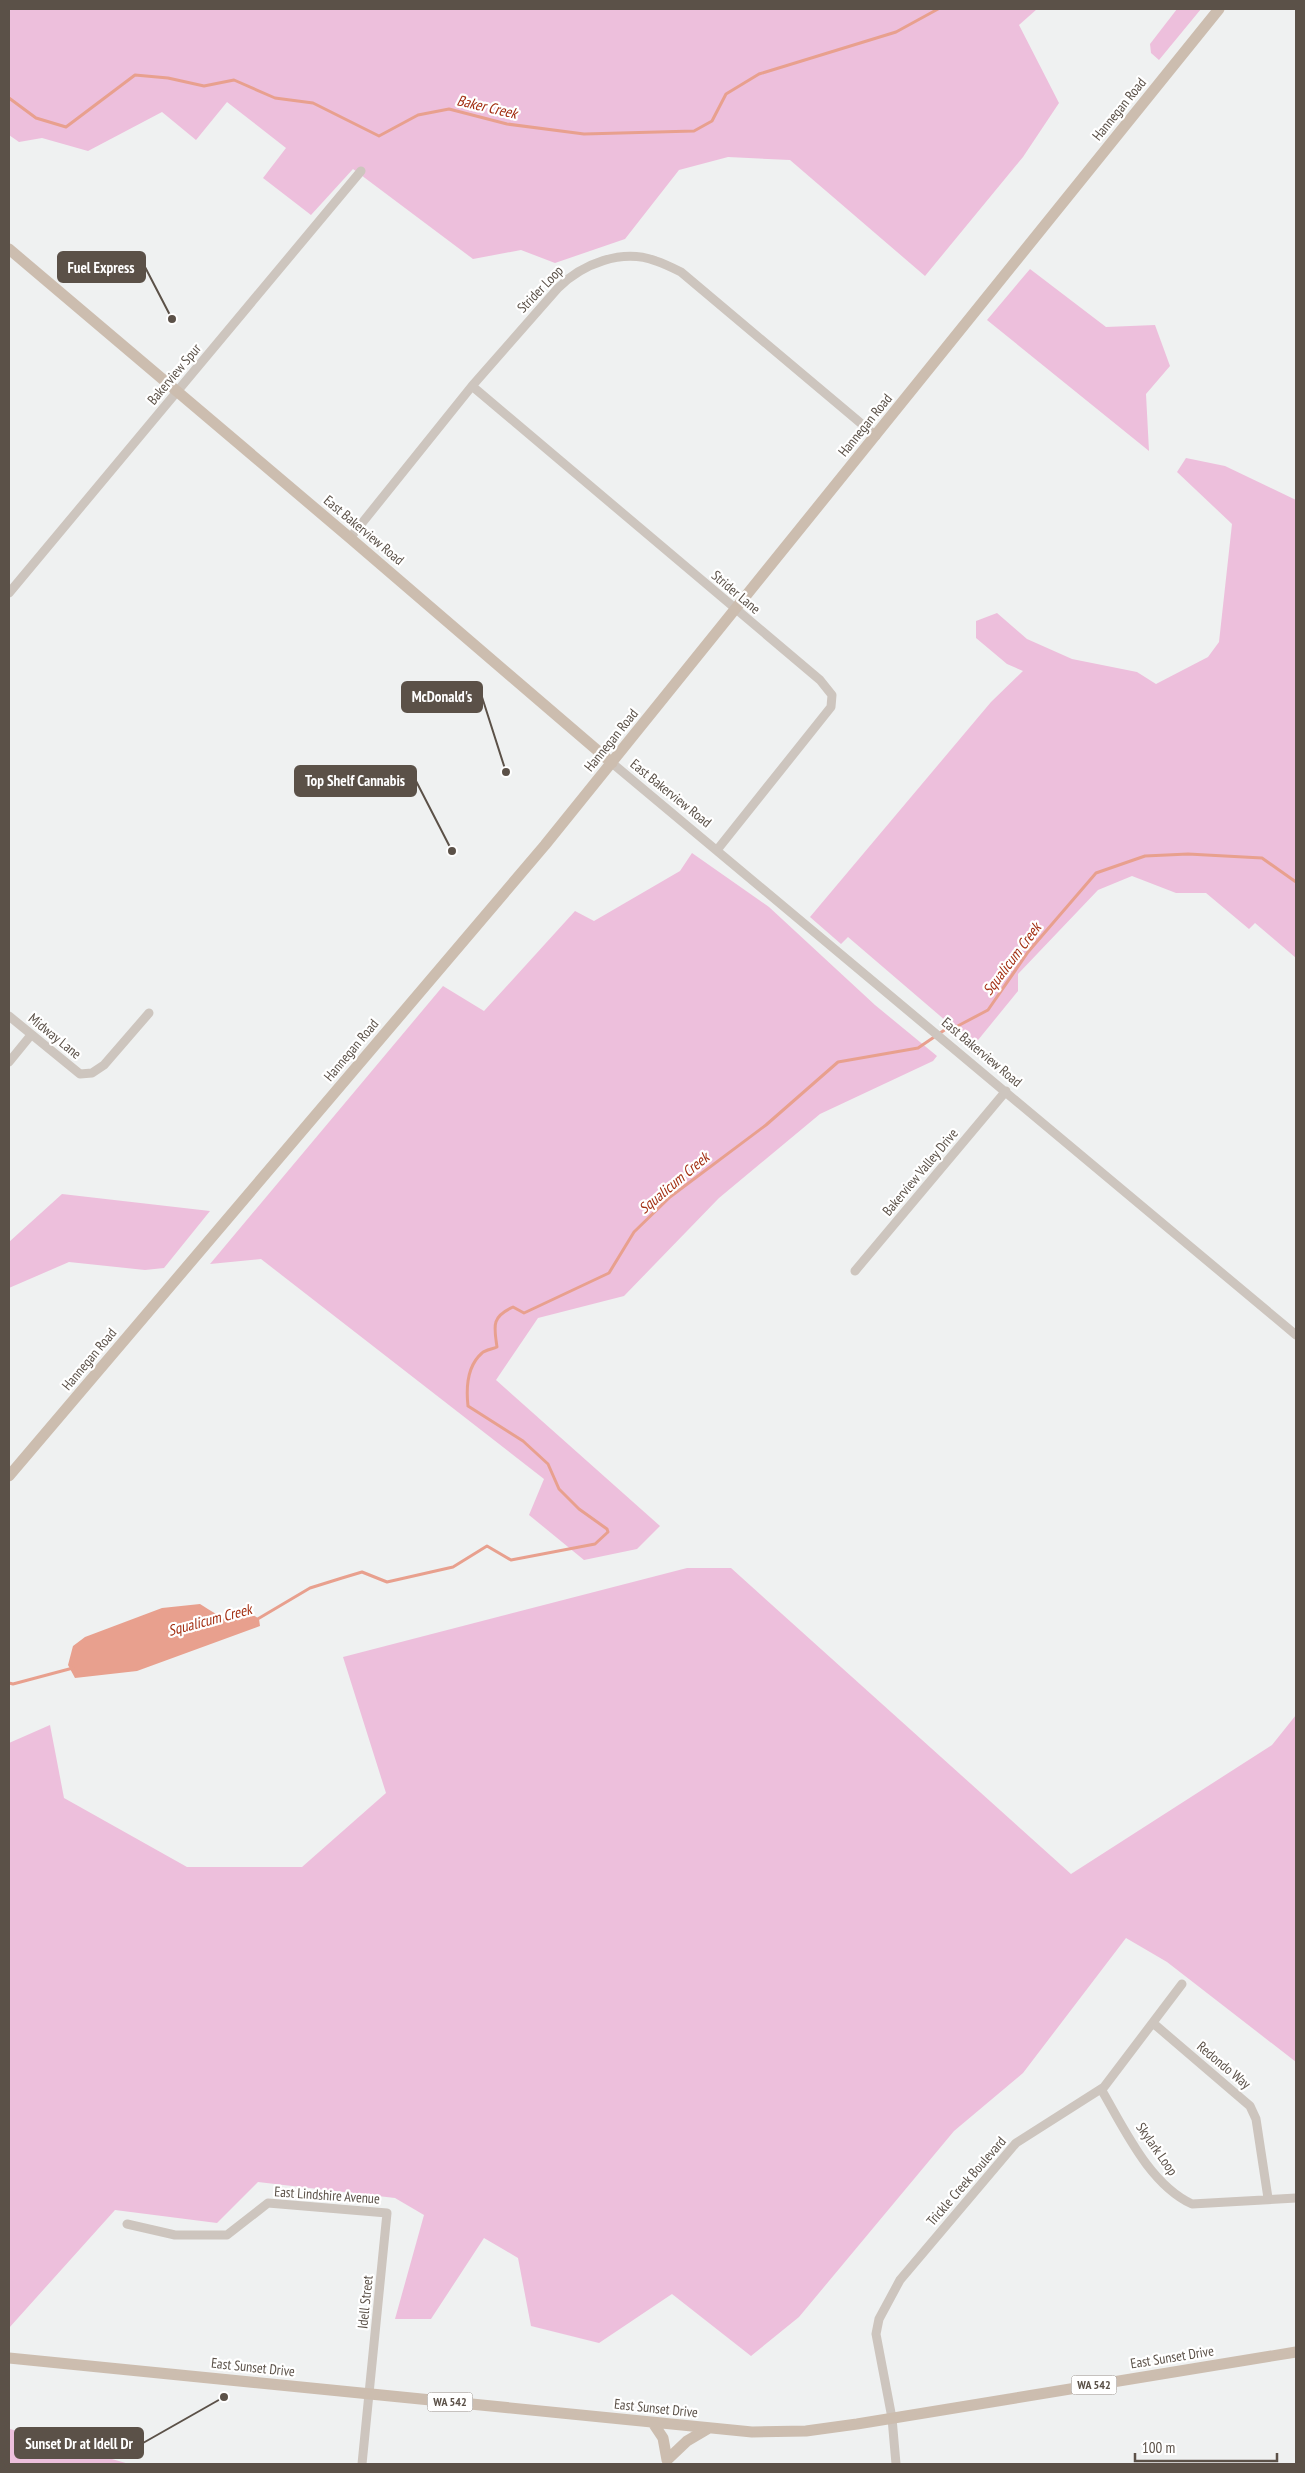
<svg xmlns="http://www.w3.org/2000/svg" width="1305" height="2473" font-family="'PT Sans Narrow',sans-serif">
	<rect width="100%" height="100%" fill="#eff1f1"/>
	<!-- green -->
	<path fill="#edbfdc" d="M11,9H1037L1019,25L1059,103L1023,157L925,276L790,160L728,157L679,170L625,239L555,263L521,250L473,259L353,169L311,215L263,178L286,148L227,102L196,140L162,112L88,151L42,138L19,142L9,135V12Z
		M1177,9H1201L1159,60L1151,53L1150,44Z
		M1030,269L1106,327L1155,325L1170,366L1146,394L1149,451L987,320Z
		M1186,458L1225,466L1296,500V958L1255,923L1249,929L1206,893H1176L1132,876L1098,890L1018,974V991L974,1045L848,937L841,944L810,917L991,702L1023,671L1007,664L976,638V621L997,613L1027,639L1072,659L1137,672L1156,684L1208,657L1219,642L1232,524L1177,472Z
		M692,853L769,907L875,1005L937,1056L933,1061L820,1114L719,1198L624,1296L538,1318L496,1380L660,1526L637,1549L584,1560L529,1515L544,1479L261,1259L210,1264L443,986L484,1011L575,911L594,921L680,871Z
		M62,1194L210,1211L164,1268L145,1270L69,1262L9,1288V1242Z
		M687,1568H731L1071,1874L1272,1745L1296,1715V2062L1167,1962L1126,1938L1023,2073L954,2131L799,2317L751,2356L672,2294L599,2343L531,2326L518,2258L484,2238L431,2319H395L424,2215L395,2198L258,2182L217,2223L115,2210L9,2328V1743L50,1725L64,1798L187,1867H302L386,1793L343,1657Z
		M10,2378V2429L129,2464H9Z"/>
	<!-- water -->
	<path fill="#e8a08e" d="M200,1604C210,1610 224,1621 237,1619C247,1617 250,1611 259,1619L260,1626L137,1671L75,1678L68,1665L73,1646L85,1637L162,1608Z"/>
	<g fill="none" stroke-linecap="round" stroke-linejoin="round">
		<!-- stream -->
		<path stroke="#e8a08e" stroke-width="3" d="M9,98L36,118L66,127L135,75L168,78L204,86L234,80L275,98L313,103L379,136L418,115L449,109L507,124L584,134L694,131L712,121L726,94L759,74L896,32L938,9
			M256,1620L310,1588L342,1578L362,1572L387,1582L453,1567L487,1546L511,1560L595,1544L608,1532L607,1529L579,1509L559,1489L548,1464L523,1441L468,1406C466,1388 467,1366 482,1353C485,1350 493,1349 497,1347C494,1326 491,1317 513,1307L524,1313L609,1273L634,1232L670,1197L766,1125L838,1062L918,1048L946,1029H952L988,1010L1028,952L1096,873L1145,856L1188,854L1262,858L1296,882
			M9,1683L13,1684L73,1668"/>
		<!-- minor -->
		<path stroke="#cdc5be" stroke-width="9" d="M472,386L820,680L832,695L831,707L717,850
			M350,538L472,386L558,288C582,264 622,248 656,261C665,264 673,268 681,272L876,436
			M9,593L361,171
			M612,763L1296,1335
			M9,1016L80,1074L92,1073L104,1065L149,1013
			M9,1062L31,1035
			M855,1271L1006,1091
			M1153,2023L1250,2106L1256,2119L1268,2198
			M1101,2089C1124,2128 1149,2184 1192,2204L1296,2198
			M127,2224L175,2235H227L268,2203L387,2213L362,2464
			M896,2464L892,2418L876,2334L879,2319L900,2280L1016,2143L1104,2087L1182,1984"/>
		<!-- major -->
		<path stroke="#ccbdaf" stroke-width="11" d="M9,249L350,538L612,763
			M9,1476L545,845L1219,9
			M9,2358L752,2432L806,2431L857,2424L1296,2352
			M653,2423L663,2438L667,2460
			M667,2460L687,2441L709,2428"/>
	</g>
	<g text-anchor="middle" stroke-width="4.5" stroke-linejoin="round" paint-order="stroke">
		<!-- shield labels -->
		<g fill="#fff" stroke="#8c857f" stroke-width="1">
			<rect x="1071.5" y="2375.5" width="45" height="19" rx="4"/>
			<rect x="427.5" y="2392.5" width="45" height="19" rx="4"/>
		</g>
		<g font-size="12" font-weight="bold" fill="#5b5148">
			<text x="1094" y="2389">WA 542</text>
			<text x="450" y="2406">WA 542</text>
		</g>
		<!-- street labels -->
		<g font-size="14" fill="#5b5148" stroke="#fff">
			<text transform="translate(1119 109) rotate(-51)" y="5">Hannegan Road</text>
			<text transform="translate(540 289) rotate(-46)" y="5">Strider Loop</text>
			<text transform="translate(174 374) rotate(-50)" y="5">Bakerview Spur</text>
			<text transform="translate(865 425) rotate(-51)" y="5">Hannegan Road</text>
			<text transform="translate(364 530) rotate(40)" y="5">East Bakerview Road</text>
			<text transform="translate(736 592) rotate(40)" y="5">Strider Lane</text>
			<text transform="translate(611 740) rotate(-51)" y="5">Hannegan Road</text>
			<text transform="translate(671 793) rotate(39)" y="5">East Bakerview Road</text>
			<text transform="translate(55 1036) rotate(39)" y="5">Midway Lane</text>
			<text transform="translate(351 1050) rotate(-50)" y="5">Hannegan Road</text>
			<text transform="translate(982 1052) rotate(40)" y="5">East Bakerview Road</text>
			<text transform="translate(920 1172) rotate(-50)" y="5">Bakerview Valley Drive</text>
			<text transform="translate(89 1359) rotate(-50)" y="5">Hannegan Road</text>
			<text transform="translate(1224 2065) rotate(40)" y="5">Redondo Way</text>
			<text transform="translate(1157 2149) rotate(55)" y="5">Skylark Loop</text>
			<text transform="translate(966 2181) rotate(-49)" y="5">Trickle Creek Boulevard</text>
			<text transform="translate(327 2195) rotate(4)" y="5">East Lindshire Avenue</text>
			<text transform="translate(365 2302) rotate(-84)" y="5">Idell Street</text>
			<text transform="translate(1172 2357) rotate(-9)" y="5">East Sunset Drive</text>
			<text transform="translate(253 2367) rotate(6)" y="5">East Sunset Drive</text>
			<text transform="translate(656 2408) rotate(6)" y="5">East Sunset Drive</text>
		</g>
		<!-- water labels -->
		<g font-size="15" font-style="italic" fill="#a32f12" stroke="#fff">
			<text transform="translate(487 107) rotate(13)" y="5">Baker Creek</text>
			<text transform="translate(1012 959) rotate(-53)" y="5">Squalicum Creek</text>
			<text transform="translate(674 1183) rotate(-40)" y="5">Squalicum Creek</text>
			<text transform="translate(210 1620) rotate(-15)" y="5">Squalicum Creek</text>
		</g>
	</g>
	<!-- callouts -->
	<path fill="none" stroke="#5b5148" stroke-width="2" d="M172 319L145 267M506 772L482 697M452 851L416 781M224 2397L143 2443"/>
	<g fill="#5b5148" stroke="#fff" stroke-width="2">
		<circle cx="172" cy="319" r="5"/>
		<circle cx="506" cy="772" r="5"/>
		<circle cx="452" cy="851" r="5"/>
		<circle cx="224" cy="2397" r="5"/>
	</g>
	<g fill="#5b5148" stroke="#5b5148" stroke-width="2">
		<rect x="58" y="252" width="87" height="30" rx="5"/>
		<rect x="402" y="682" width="80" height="30" rx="5"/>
		<rect x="295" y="766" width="121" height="30" rx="5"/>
		<rect x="15" y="2428" width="128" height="30" rx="5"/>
	</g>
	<g font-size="15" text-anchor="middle" font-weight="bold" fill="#fff">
		<text x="101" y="273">Fuel Express</text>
		<text x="442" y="702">McDonald's</text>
		<text x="355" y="786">Top Shelf Cannabis</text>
		<text x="79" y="2449">Sunset Dr at Idell Dr</text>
	</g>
	<!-- border -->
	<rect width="1305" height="2473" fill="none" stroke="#5b5148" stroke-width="20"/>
	<!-- scale -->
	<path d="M1135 2453v8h142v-8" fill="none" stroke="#5b5148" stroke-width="2.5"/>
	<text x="1142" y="2453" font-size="15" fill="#5b5148" stroke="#ffffff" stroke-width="4" paint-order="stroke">100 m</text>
</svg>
